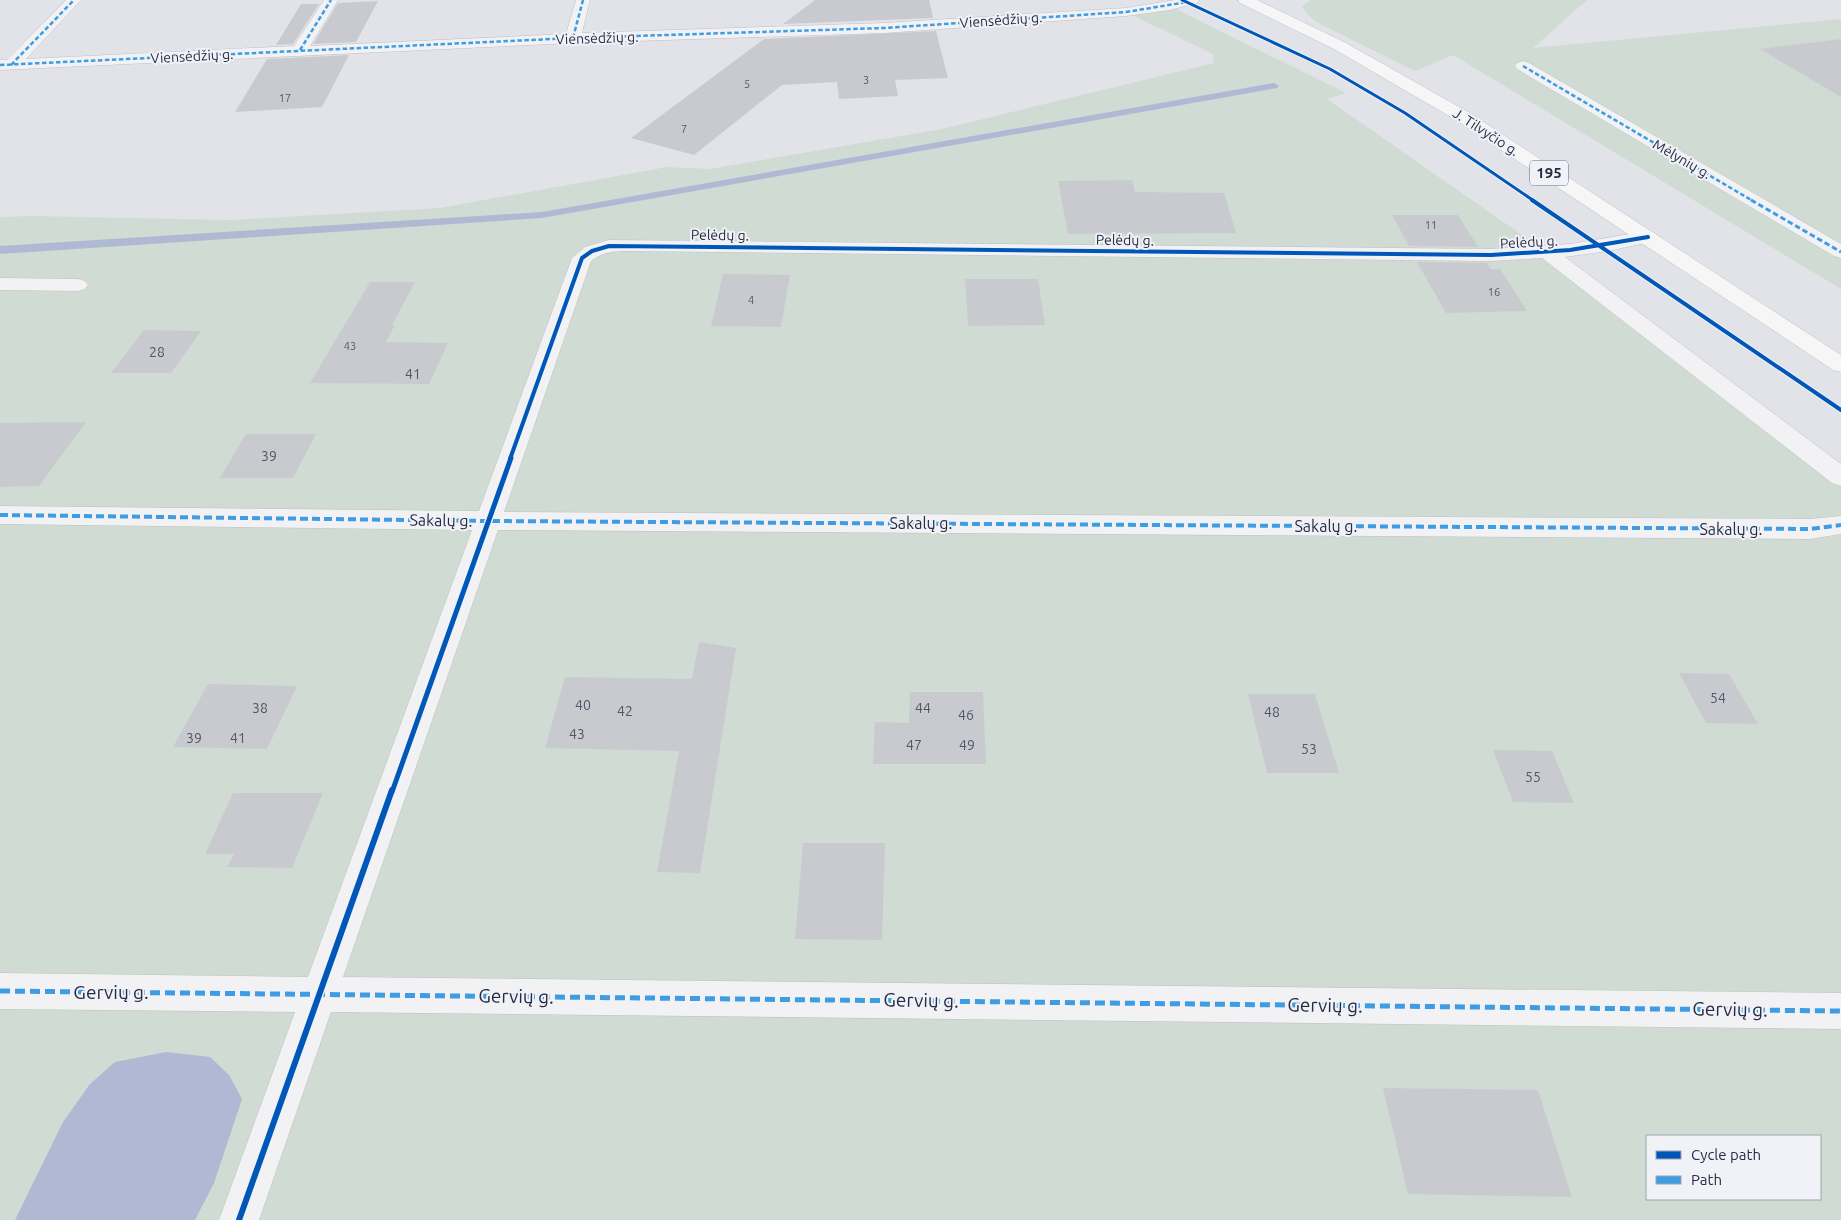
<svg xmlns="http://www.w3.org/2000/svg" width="1841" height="1220" font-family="Ubuntu,sans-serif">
	<rect width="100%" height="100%" fill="#e2e3e8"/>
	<!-- green -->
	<path fill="#d0dbd3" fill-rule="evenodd" d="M1311,0H1587L1533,48L1841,19V289L1453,55L1415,71L1318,23L1309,16L1302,7Z
		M1170,6L1346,93L1327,99L1548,253L1841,472V1220H0V217L32,216L230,220L440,208L667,167L710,169L942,129L1214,63L1213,54L1126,12ZM1647,1136H1820V1199H1647Z"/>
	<!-- water -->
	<path fill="#afb9d4" d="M166,1052L210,1057L229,1075L242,1099L214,1183L195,1220H15L63,1122L90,1084L115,1062Z"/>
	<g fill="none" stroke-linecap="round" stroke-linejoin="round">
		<!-- stream -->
		<path fill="#afb9d4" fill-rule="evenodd" d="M1274,83L1279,86L1277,88L542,218L0,254V246L542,212Z"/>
	</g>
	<!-- building -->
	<path fill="#c9cad0" d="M815,0H929L933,18L783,24Z
		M378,1L356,42L313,44L338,3Z
		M301,4H319L293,44L276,45Z
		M936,31L948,78L895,80L898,96L839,99L837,82L782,85L694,155L631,138L764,39Z
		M1841,39V97L1760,49Z
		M349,55L322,107L235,112L267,59Z
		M1132,180L1135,192L1224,193L1236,233L1068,234L1058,181Z
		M1392,215H1458L1478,247L1409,246Z
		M1417,262L1487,263L1491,269H1500L1527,311L1446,313Z
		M723,274L790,275L781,327L711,326Z
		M965,279H1038L1045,325L968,326Z
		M370,282H415L392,325H395L386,342L448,343L429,384L310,383Z
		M144,330L201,331L171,373H111Z
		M86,422L39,486L0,487V423Z
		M246,434H316L293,478H220Z
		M699,642L736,648L700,873L657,872L679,751L545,748L565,677L692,679Z
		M1679,673L1729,674L1758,724L1706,723Z
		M208,684L297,686L267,749L173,747Z
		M910,692H983L986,764H873L875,722L909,723Z
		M1248,694H1315L1339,773H1267Z
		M1493,750L1552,751L1574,803L1513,802Z
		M233,793H323L292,868L227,867L234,854H205Z
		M803,843H885L882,940L795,939Z
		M1383,1088L1538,1090L1572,1197L1408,1194Z"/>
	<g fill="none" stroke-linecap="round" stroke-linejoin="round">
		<defs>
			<path id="street" d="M66,0H81L26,59L294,46L324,0H338L310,46L566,34L576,0H590L582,33L884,23L1126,8L1175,0H1199L1197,3L1170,10L1126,16L884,33L573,43L0,70V60H7Z
				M1523,61L1529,63L1841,244V258L1834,256L1517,69L1515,66L1517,63Z
				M1648,231L1655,233L1658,237L1655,241L1608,251L1565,257L1841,464V486L1832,483L1542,258L1491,261L628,251C614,251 603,252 591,261L504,512L1810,519L1841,516V534L1810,539L498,530L343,977L1841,993V1029L331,1012L259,1220H219L295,1012L0,1009V973L308,977L472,530L0,524V506L479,511L572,258L585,247L609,240L1491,249L1570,244Z
				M0,278L78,279L85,281L88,285L85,289L78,291L0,290Z"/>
			<path id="primary" d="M1238,0H1257L1346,43L1468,112L1841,355V372L1833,370L1456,120L1334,49L1240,3Z"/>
		</defs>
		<!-- street casing -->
		<use href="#street" stroke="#bfc0c6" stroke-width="1"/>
		<!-- primary casing -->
		<use href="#primary" stroke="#bfc0c6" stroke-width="1"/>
		<!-- street -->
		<use href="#street" fill="#f2f2f4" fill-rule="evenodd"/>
		<!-- primary -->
		<use href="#primary" fill="#f6f6f7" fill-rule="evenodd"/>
		<!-- quiet-far3 -->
		<path stroke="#3d9ce3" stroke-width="2.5" stroke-dasharray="4.5 2.5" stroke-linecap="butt" d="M573,38L583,0
			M300,50L331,0
			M0,65L573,38L884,28L1126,12L1187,2
			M11,65L74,0
			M1523,66L1753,201"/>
		<!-- quiet-far2 -->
		<path stroke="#3d9ce3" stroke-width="3" stroke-dasharray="5.5 3" stroke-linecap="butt" d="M1751,200L1841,252"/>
		<!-- quiet-far1 -->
		<path stroke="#3d9ce3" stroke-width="4" stroke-dasharray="8 4" stroke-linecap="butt" d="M0,515L490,521L1810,529L1841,525"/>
		<!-- quiet -->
		<path stroke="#3d9ce3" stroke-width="5" stroke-dasharray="10 5" stroke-linecap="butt" d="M0,991L1841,1011"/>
		<defs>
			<path id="cycleway-far3" d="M1182,0L1330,69L1405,113L1534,201"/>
			<path id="cycleway-far2" d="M1532,200L1841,410
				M510,459L582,258L592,251L609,246L1491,255L1570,250L1648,237"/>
			<path id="cycleway-far1" d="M392,792L511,458"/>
			<path id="cycleway" d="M239,1220L392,790"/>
		</defs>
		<!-- cycleway-far3 casing -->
		<use href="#cycleway-far3" stroke="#f0f2f7" stroke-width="5"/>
		<!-- cycleway-far2 casing -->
		<use href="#cycleway-far2" stroke="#f0f2f7" stroke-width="6"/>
		<!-- cycleway-far1 casing -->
		<use href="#cycleway-far1" stroke="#f0f2f7" stroke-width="8"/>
		<!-- cycleway casing -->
		<use href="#cycleway" stroke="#f0f2f7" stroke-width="9"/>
		<!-- cycleway-far3 -->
		<use href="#cycleway-far3" stroke="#0057b8" stroke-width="3"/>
		<!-- cycleway-far2 -->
		<use href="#cycleway-far2" stroke="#0057b8" stroke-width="4"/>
		<!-- cycleway-far1 -->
		<use href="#cycleway-far1" stroke="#0057b8" stroke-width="5"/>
		<!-- cycleway -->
		<use href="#cycleway" stroke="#0057b8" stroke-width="6"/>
	</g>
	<g text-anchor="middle" stroke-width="4" stroke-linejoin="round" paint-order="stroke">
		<!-- far-number labels -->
		<g font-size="11" fill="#525568">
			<text x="866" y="84">3</text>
			<text x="747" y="88">5</text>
			<text x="285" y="102">17</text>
			<text x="684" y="133">7</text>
			<text x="1431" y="229">11</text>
			<text x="1494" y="296">16</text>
			<text x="751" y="304">4</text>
			<text x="350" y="350">43</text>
		</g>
		<!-- far-street labels -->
		<g font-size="14" fill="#282c43" stroke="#f0f2f7">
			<text transform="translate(1001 20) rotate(-4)" y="5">Viensėdžių g.</text>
			<text transform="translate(597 38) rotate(-2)" y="5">Viensėdžių g.</text>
			<text transform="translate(192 56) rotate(-3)" y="5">Viensėdžių g.</text>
			<text transform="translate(1486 132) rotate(33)" y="5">J. Tilvyčio g.</text>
			<text transform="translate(1682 159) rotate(30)" y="5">Mėlynių g.</text>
			<text transform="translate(720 235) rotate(1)" y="5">Pelėdų g.</text>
			<text transform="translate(1125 240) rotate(1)" y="5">Pelėdų g.</text>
			<text transform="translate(1529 242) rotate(-3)" y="5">Pelėdų g.</text>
		</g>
		<!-- number labels -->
		<g font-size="14" fill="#525568">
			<text x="157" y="357">28</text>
			<text x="413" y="379">41</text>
			<text x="269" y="461">39</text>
			<text x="1718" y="703">54</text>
			<text x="583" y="710">40</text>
			<text x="260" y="713">38</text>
			<text x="923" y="713">44</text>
			<text x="625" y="716">42</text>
			<text x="1272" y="717">48</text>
			<text x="966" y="720">46</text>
			<text x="577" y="739">43</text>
			<text x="194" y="743">39</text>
			<text x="238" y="743">41</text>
			<text x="914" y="750">47</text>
			<text x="967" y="750">49</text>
			<text x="1309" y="754">53</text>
			<text x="1533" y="782">55</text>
		</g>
		<!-- shield labels -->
		<rect fill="#f0f2f7" stroke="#646779" stroke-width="1" x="1530" y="160.5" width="38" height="25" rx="4"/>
		<g font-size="15" font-weight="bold" fill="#282c43">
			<text x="1549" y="178">195</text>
		</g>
		<!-- street labels -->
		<g font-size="16" fill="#282c43" stroke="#f0f2f7">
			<text transform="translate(441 520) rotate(1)" y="6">Sakalų g.</text>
			<text x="921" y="529">Sakalų g.</text>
			<text x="1326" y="532">Sakalų g.</text>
			<text x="1731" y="535">Sakalų g.</text>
		</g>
		<!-- near-street labels -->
		<g font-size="19" fill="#282c43" stroke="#f0f2f7">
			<text x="111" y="999">Gervių g.</text>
			<text transform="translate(516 996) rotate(1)" y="7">Gervių g.</text>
			<text transform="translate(921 1000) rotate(1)" y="7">Gervių g.</text>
			<text transform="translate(1325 1005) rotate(1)" y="7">Gervių g.</text>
			<text transform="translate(1730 1009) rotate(1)" y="7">Gervių g.</text>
		</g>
	</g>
	<!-- legend -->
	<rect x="1646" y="1135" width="175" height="65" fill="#f0f2f7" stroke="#a0a3af"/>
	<rect x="1656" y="1151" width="25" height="8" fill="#0057b8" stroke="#a0a3af"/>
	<text x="1691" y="1160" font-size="15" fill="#282c43">Cycle path</text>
	<rect x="1656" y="1176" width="25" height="8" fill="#3d9ce3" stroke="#a0a3af"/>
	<text x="1691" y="1185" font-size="15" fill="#282c43">Path</text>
</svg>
